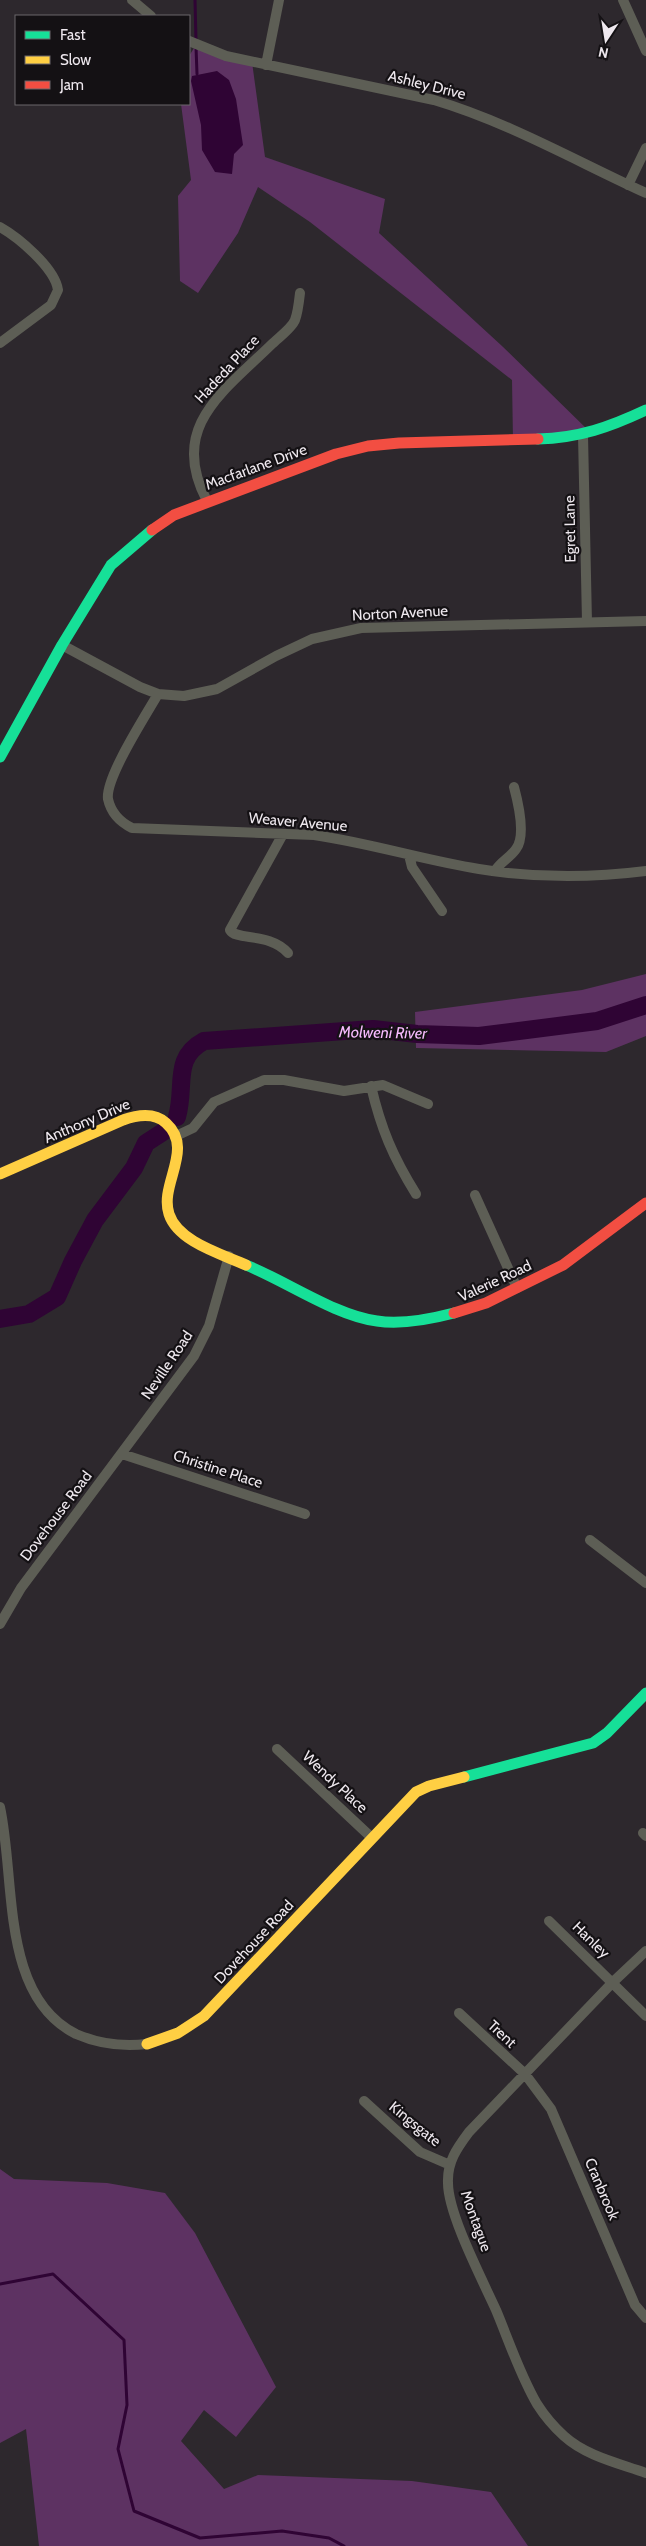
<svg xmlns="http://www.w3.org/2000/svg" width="646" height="2546" font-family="Cabin,sans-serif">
	<rect width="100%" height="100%" fill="#2d282d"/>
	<!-- green -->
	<path fill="#5d3262" d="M196,45L252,62L265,157L385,199L379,233L502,346L591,433L513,441L512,380L310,222L258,187L238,233L198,293L180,281L178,196L191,180L181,104H189V56Z
		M646,974V1036L606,1052L416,1048L415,1012L582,990Z
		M0,2169L14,2179L107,2183L165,2193L195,2233L276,2387L236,2437L204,2410L181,2441L224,2489L258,2475L412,2481L491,2492L528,2546H39L26,2429L0,2443Z"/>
	<!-- water -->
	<path fill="#2f0434" d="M217,71L229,80L236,99L243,145L234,154L232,174L215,172L202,150L201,125L191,81L192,76Z"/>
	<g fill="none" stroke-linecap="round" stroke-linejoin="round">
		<!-- stream -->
		<path stroke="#2f0434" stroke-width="3" d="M195,0L196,41
			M196,47L197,74
			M0,2284L53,2274L124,2340L127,2405L118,2449L134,2511L200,2538L282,2531L329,2538L344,2546"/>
		<!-- river -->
		<path stroke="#2f0434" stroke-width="18" d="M177,1117C186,1086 172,1058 204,1041L373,1029L417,1034L479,1036L597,1021L646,1005
			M0,1319L29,1314L57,1297L73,1261L95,1220L134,1168L146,1143L163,1132"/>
		<!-- street -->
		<path stroke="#5d5e55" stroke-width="10" d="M132,0L151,16
			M623,0L646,51
			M189,41L226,56L434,100C508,122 576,161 646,193
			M266,65L279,0
			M628,185L646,148
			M0,227C18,237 55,268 58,290L51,305L0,343
			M583,435L587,622
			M207,501C168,427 223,392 272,344C278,338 292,328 295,320C298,312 299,302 300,293
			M62,645L140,687L158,694L184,696L217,689L276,656L312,639L361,628L646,621
			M158,694C146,715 105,778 108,799C111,813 120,822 132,828L314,835C370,843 423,860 479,869C534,878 591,878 646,871
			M283,834L230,930C236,941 270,932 288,953
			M409,855L412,867L442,911
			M495,871C501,861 510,858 516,849C526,836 518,802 514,787
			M371,1086C381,1129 393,1157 416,1194
			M176,1136L193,1128L214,1102L264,1080H284L344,1091L383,1085L428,1104
			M475,1195L517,1288
			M122,1454L305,1514
			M590,1540L646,1583
			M0,1624L21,1588L194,1356L209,1326L229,1256
			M277,1749L372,1838
			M0,1807C16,1881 0,1996 76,2034C99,2044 122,2047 147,2044
			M643,1833L646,1836
			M549,1921L646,2016
			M646,1951L613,1982L469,2132C457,2148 447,2162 448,2183C448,2214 482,2279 496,2310C509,2341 520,2375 537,2404C544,2415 554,2427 564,2436C586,2456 618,2463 646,2473
			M459,2013L525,2074L551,2109L635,2305L646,2318
			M364,2101L420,2152L450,2165"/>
		<!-- fast -->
		<path stroke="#16e098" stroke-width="11" d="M538,439C579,438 610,427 646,410
			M0,757L62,645L111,565L152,530
			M246,1265C286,1281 336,1316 377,1321C401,1325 431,1319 454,1313
			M464,1777L593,1743L607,1733L646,1693"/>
		<!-- slow -->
		<path stroke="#ffcf43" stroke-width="11" d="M0,1174L123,1120C137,1115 154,1112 166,1123C195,1149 159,1184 169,1214C178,1242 222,1254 246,1265
			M147,2044L178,2033L204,2016L416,1792L429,1786L464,1777"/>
		<!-- jam -->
		<path stroke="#f24e42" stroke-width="11" d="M152,530L174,515L336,454L368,446L399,443L538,439
			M454,1313L486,1303L563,1265L646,1203"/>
	</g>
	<g text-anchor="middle" stroke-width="4.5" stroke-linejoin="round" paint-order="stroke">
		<!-- street labels -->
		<g font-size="15" fill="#eee8ee" stroke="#141114">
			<text transform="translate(427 85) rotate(14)" y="5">Ashley Drive</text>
			<text transform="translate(227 369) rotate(-47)" y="5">Hadeda Place</text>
			<text transform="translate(256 467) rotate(-20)" y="5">Macfarlane Drive</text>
			<text transform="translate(570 529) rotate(-91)" y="5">Egret Lane</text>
			<text transform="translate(400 613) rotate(-3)" y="5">Norton Avenue</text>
			<text transform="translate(298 822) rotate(5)" y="5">Weaver Avenue</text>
			<text transform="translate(87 1121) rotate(-23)" y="5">Anthony Drive</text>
			<text transform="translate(495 1281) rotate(-25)" y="5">Valerie Road</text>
			<text transform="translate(167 1365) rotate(-56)" y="5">Neville Road</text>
			<text transform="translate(218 1469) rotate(18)" y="5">Christine Place</text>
			<text transform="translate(56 1516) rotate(-53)" y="5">Dovehouse Road</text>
			<text transform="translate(335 1782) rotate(43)" y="5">Wendy Place</text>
			<text transform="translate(591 1940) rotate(44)" y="5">Hanley</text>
			<text transform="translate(254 1942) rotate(-47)" y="5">Dovehouse Road</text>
			<text transform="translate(502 2034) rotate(43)" y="5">Trent</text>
			<text transform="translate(415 2124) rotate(39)" y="5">Kingsgate</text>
			<text transform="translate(602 2189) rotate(67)" y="5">Cranbrook</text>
			<text transform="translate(476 2221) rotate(70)" y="5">Montague</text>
		</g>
		<!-- water labels -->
		<g font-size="16" font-style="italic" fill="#f6bafd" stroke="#141114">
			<text transform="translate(383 1032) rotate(1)" y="6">Molweni River</text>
		</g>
	</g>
	<!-- legend -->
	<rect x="15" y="15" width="175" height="90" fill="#141114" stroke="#6b676b"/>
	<rect x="25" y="31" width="25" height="8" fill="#16e098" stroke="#6b676b"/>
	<text x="60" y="40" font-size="15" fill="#eee8ee">Fast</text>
	<rect x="25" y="56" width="25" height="8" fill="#ffcf43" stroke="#6b676b"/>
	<text x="60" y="65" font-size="15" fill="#eee8ee">Slow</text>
	<rect x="25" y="81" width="25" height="8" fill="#f24e42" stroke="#6b676b"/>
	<text x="60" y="90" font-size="15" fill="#eee8ee">Jam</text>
	<!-- north arrow -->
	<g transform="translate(606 40) rotate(192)" stroke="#141114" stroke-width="4" paint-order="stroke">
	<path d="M0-4L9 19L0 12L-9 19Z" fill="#eee8ee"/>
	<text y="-8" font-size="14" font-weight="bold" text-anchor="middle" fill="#eee8ee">N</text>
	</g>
</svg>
